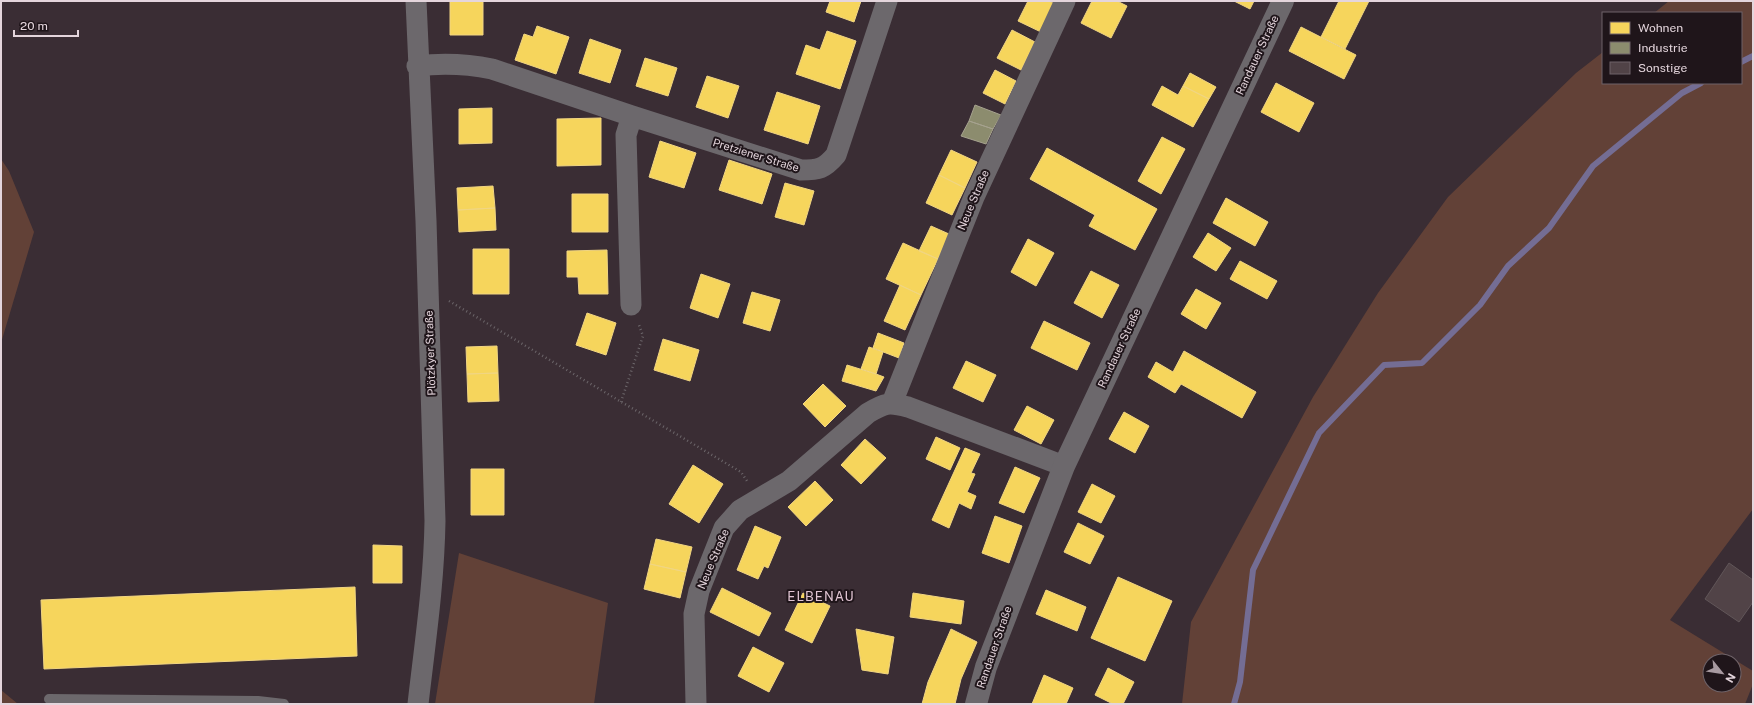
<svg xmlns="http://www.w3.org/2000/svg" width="1754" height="705" font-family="'Public Sans',sans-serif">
	<rect width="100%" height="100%" fill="#3a2d34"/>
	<!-- green -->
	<path fill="#624137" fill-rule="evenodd" d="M1669,1H1753V509L1670,620L1753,671V684L1745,704H1182L1191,622L1313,397L1378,293L1448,197L1576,73L1603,52V83H1741V13H1654ZM1710,661H1734V685H1710Z
		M1,159L9,171L34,232L1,343Z
		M459,553L608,603L594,704H435Z
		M1,690L18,704H1Z"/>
	<!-- homes -->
	<path fill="#f6d55c" stroke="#f1d582" d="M450,1H483V35H450Z
		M830,1H861L854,22L826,12Z
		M1028,1H1049L1055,4L1041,32L1018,21Z
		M1092,1H1117L1127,6L1111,38L1081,23Z
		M1234,1H1254L1250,9Z
		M1339,1H1369L1345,49L1321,37Z
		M537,26L569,37L556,74L515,60L524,34L533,37Z
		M1301,27L1356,55L1344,79L1289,51Z
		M1012,30L1035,42L1021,70L997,58Z
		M827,31L856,41L840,89L796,74L806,45L820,50Z
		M590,39L621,50L610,83L579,73Z
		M645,58L677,68L668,96L636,86Z
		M995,70L1016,81L1005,104L983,93Z
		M1190,73L1216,87L1209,99L1183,86Z
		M707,76L739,86L728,118L696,107Z
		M1276,83L1314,103L1299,132L1261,112Z
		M1162,86L1178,95L1183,86L1209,99L1193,127L1152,105Z
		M777,92L820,106L808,144L764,130Z
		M492,108V143L459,144V109Z
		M601,118V165L557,166V119Z
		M1162,137L1185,149L1161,194L1138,181Z
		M660,141L696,153L684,188L649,177Z
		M1047,148L1157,209L1135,250L1089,226L1095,215L1030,179Z
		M951,150L977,162L965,188L939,175Z
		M729,160L772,174L762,204L719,190Z
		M939,175L965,188L952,215L926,203Z
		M785,183L814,191L804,225L775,217Z
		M493,186L495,208L458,210L457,188Z
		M572,194H608V232H572Z
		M1226,198L1268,222L1255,246L1213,223Z
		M495,208L496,230L459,232L458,210Z
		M931,226L949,234L938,259L919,251Z
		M1208,233L1231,248L1216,271L1193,257Z
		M1028,239L1054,253L1036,286L1011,272Z
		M903,243L938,259L921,295L886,279Z
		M473,249H509V294H473Z
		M607,250L608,294H579L578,277H567V251Z
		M1240,261L1277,281L1267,299L1230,279Z
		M1091,271L1119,285L1102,318L1074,303Z
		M701,274L730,284L718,318L690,308Z
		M900,285L921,295L905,330L884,321Z
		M1196,289L1221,303L1206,329L1181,314Z
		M752,292L780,300L770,331L743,323Z
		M587,313L616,323L606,355L576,345Z
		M1044,321L1090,343L1077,370L1031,348Z
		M878,333L904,343L899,358L873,348Z
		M663,339L699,350L690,381L654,370Z
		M497,346L498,373L467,374L466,347Z
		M869,347L883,352L876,374L861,369Z
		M1184,351L1256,392L1242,418L1181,384L1175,393L1148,377L1156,362L1173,372Z
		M966,361L996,375L983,402L953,388Z
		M847,365L876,374L884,377L876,391L842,381Z
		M498,373L499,401L468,402L467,374Z
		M823,384L846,406L825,427L803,404Z
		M1027,406L1054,420L1041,444L1014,430Z
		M1124,412L1149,426L1135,453L1109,439Z
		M936,437L960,448L950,470L926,459Z
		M865,439L886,458L861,484L841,465Z
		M965,448L980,454L971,473L975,474L967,492L976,496L971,509L959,503L949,528L932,520Z
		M693,465L723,484L699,523L669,504Z
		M1015,467L1040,478L1024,513L999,503Z
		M471,469H504V515H471Z
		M815,481L833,500L806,526L788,507Z
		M1092,484L1115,496L1101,523L1078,512Z
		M995,516L1022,526L1009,563L982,553Z
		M1078,523L1104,536L1090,564L1064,552Z
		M755,526L781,537L768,568L764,566L758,579L737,570Z
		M656,539L692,547L686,572L650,564Z
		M373,545L402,546V583H373Z
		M650,564L686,572L680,598L644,589Z
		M1118,577L1172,601L1145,661L1091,638Z
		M355,587L357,656L44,669L41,600Z
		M722,588L771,613L759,636L710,612Z
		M1046,590L1086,607L1077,631L1036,614Z
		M803,593L830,606L812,643L785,630Z
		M913,593L964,601L961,624L910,617Z
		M856,629L894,637L888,674L862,670Z
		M951,629L977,642L961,679L955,704H922L928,682Z
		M753,647L784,663L769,692L738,676Z
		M1108,668L1134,682L1123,704H1113L1095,695Z
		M1044,675L1073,688L1066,704H1032Z"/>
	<!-- industry -->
	<path fill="#8c8c6e" stroke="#a6a28f" d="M975,105L1001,115L993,129L969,121Z
		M969,121L993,129L986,144L961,136Z"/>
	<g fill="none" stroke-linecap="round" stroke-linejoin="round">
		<!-- stream -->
		<path stroke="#746d94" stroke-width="6" d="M1741,62L1753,56
			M1234,704L1240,682L1253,570L1319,433L1384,365L1422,363L1480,305L1508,266L1549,228L1593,166L1682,93L1701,83"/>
	</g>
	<!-- building -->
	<path fill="#514347" stroke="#615659" d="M1729,563L1753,580V602L1739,622L1705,599Z"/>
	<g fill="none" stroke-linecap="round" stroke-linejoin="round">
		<!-- path -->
		<path stroke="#6c666a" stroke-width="2.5" stroke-dasharray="1 3" stroke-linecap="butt" d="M449,301L741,472L747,481
			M621,402L643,336L639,325"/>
		<!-- service -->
		<path stroke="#6c686c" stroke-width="10" d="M49,699L258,701L284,704"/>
		<!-- minor -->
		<path stroke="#6c686c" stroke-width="21" d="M416,1L426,221L435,521C434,583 425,643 418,704
			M417,66C443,63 467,64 492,69L632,116L801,170C819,170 824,169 836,155L887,1
			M631,305L626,135L632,116
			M892,403L974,197L1065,1
			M696,704L694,614L699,591L724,528L740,510L789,481L868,413C885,403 888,402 908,407L1064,466"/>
		<!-- tertiary -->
		<path stroke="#6c686c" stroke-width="22" d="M976,704L986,667L1064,466L1283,1"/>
	</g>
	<g text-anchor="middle" stroke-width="4" stroke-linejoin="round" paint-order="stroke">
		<!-- street labels -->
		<g font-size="11" fill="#e4d5dc" stroke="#1f151a">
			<text transform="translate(1257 55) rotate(-65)" y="4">Randauer Straße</text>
			<text transform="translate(756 155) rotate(17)" y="4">Pretziener Straße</text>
			<text transform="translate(973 200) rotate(-67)" y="4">Neue Straße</text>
			<text transform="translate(1119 348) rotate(-65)" y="4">Randauer Straße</text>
			<text transform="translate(430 353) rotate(-92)" y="4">Plötzkyer Straße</text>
			<text transform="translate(713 559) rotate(-67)" y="4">Neue Straße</text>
			<text transform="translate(994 647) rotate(-71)" y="4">Randauer Straße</text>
		</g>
		<!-- quarter labels -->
		<g font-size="13" letter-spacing="1" fill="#e1c5d3" stroke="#1f151a">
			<text x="821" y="601">ELBENAU</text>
		</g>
	</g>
	<!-- border -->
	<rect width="1754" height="705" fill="none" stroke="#e4d5dc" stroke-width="4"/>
	<!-- legend -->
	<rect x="1602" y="12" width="140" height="72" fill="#1f151a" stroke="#6e6268"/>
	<rect x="1610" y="22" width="20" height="12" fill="#f6d55c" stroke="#6e6268"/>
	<text x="1638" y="32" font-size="12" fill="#e4d5dc">Wohnen</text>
	<rect x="1610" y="42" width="20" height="12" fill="#8c8c6e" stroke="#6e6268"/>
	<text x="1638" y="52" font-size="12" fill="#e4d5dc">Industrie</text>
	<rect x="1610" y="62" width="20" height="12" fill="#514347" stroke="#6e6268"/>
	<text x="1638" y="72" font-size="12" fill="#e4d5dc">Sonstige</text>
	<!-- north arrow -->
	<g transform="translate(1722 673) rotate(120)"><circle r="19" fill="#1f151a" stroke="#6e6268"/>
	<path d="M0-3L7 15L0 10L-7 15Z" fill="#a89aa1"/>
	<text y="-6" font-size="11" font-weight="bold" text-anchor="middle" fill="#e4d5dc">N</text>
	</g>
	<!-- scale -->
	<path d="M14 30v6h64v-6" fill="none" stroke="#e4d5dc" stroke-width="2"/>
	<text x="20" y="30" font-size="12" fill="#e4d5dc" stroke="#1f151a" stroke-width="3" paint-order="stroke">20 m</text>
</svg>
